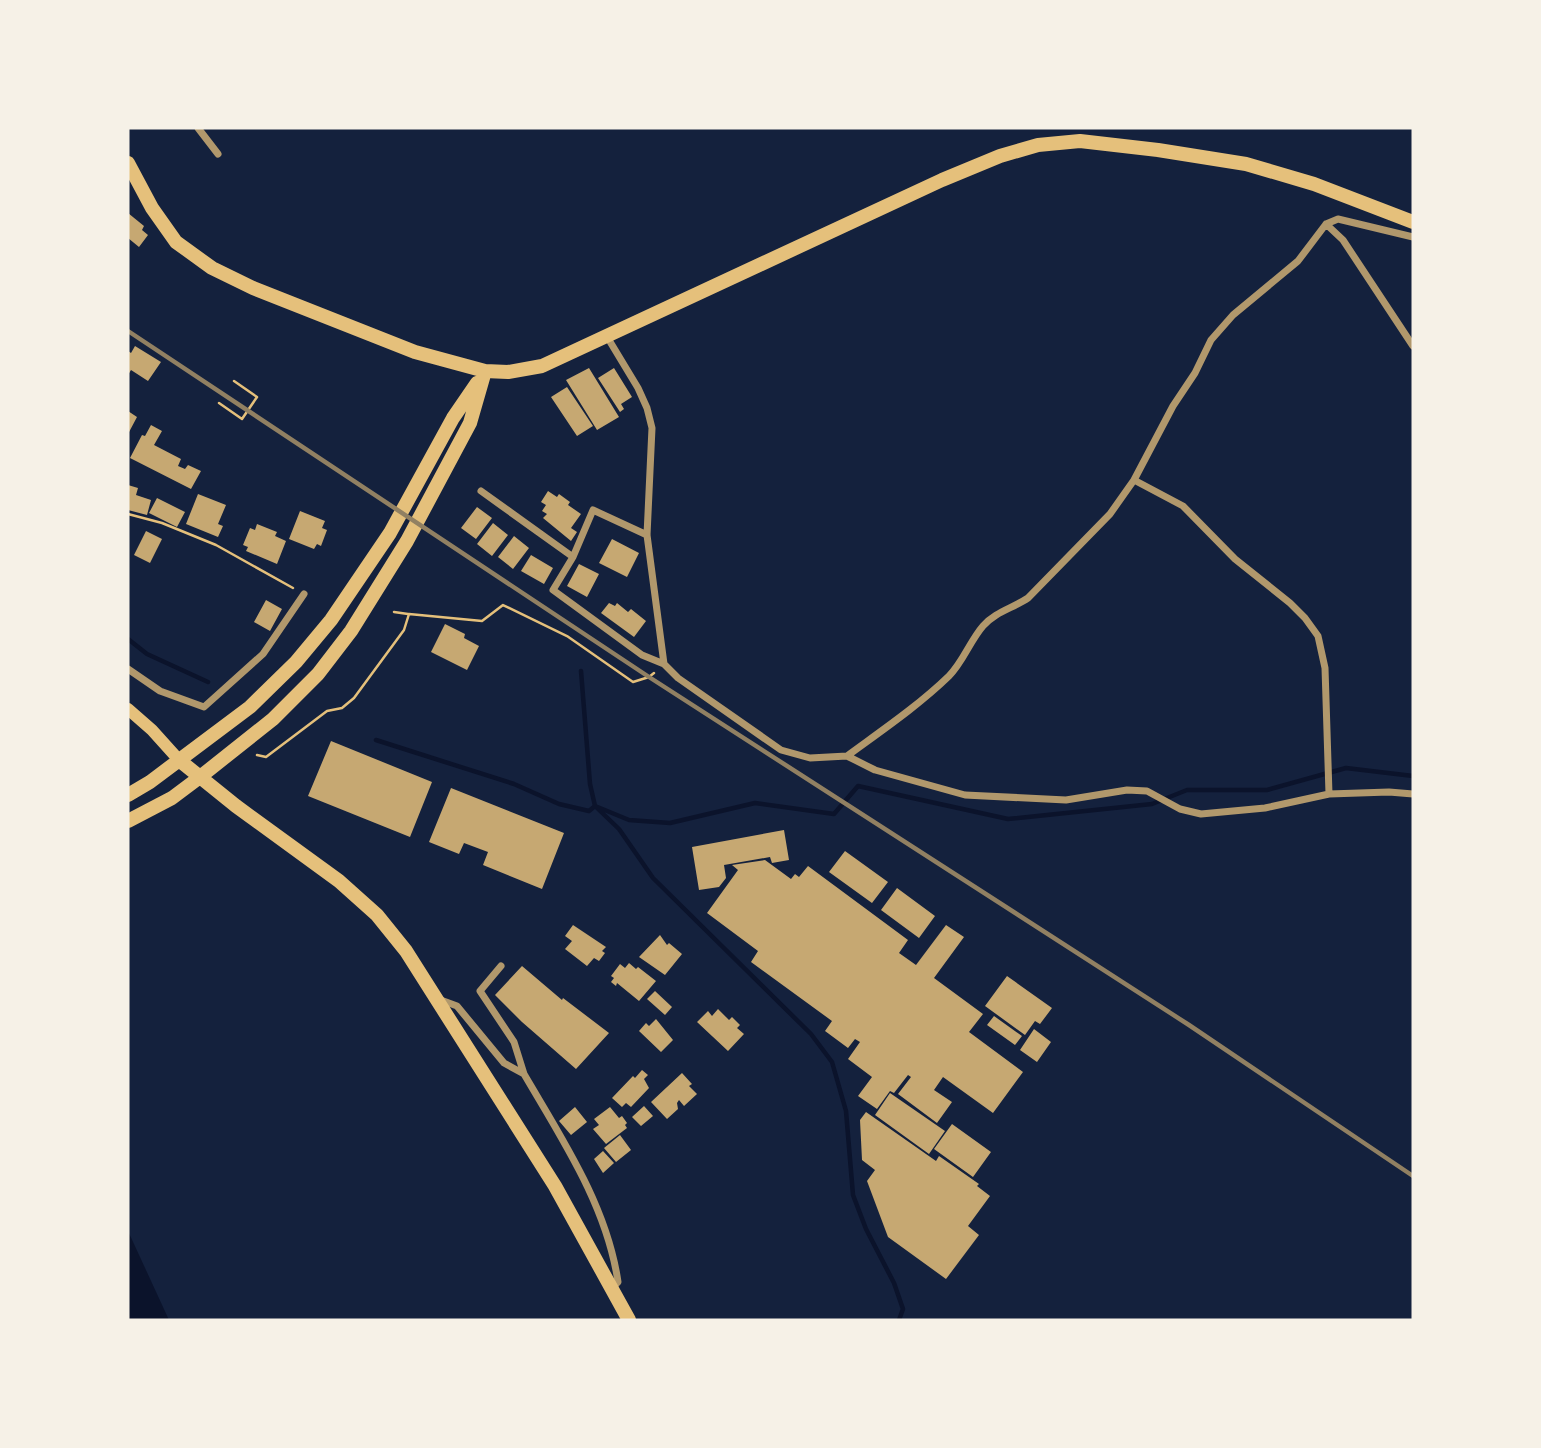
<svg xmlns="http://www.w3.org/2000/svg" width="1541" height="1448" font-family="'Alegreya Sans',sans-serif">
	<rect width="100%" height="100%" fill="#14213d"/>
	<!-- water -->
	<path fill="#0b132b" d="M128,1231L169,1320H128Z"/>
	<g fill="none" stroke-linecap="round" stroke-linejoin="round">
		<!-- stream -->
		<path stroke="#0b132b" stroke-width="4.5" d="M128,639L147,654L208,682
			M581,671L590,784L595,806L619,829L653,878L811,1034L832,1062L846,1111L853,1195L866,1229L894,1283L903,1309L899,1320
			M376,740L514,784L559,804L589,811L595,806L629,820L670,823L755,803L834,814L858,786L1008,819L1152,804L1187,790H1267L1346,768L1413,776"/>
	</g>
	<!-- building -->
	<path fill="#c6a872" d="M128,213L144,226L142,230L148,235L139,247L128,238Z
		M135,346L161,362L148,381L131,370L128,375V351L131,353Z
		M589,368L619,417L597,430L566,380Z
		M614,368L632,397L621,404L624,409L620,412L598,378Z
		M567,387L593,426L577,436L551,397Z
		M128,411L137,417L128,434Z
		M151,425L162,431L154,445L181,459L178,466L185,469L188,465L201,471L191,489L130,458L142,435L145,436Z
		M128,485L138,488L136,495L151,500L147,515L128,510Z
		M548,491L557,497L559,494L570,502L568,505L581,514L571,528L577,532L571,541L543,518L547,514L542,511L546,505L541,502Z
		M198,494L226,505L218,524L223,526L218,537L186,524Z
		M157,498L185,512L177,527L149,513Z
		M477,507L492,518L476,539L461,528Z
		M300,511L325,521L322,528L327,530L321,546L317,544L314,549L289,539Z
		M493,523L508,535L492,556L477,544Z
		M257,524L277,532L275,536L286,541L277,564L246,551L248,547L243,545L250,528L255,530Z
		M146,531L162,539L150,563L134,555Z
		M514,536L529,548L513,569L498,557Z
		M612,539L639,553L627,577L599,563Z
		M531,555L553,568L544,584L521,571Z
		M579,564L599,574L587,597L567,586Z
		M266,600L282,609L270,631L254,622Z
		M609,603L615,606L617,603L628,612L631,609L646,621L634,637L601,613Z
		M445,624L465,634L464,638L479,646L467,670L431,652Z
		M331,741L432,782L410,837L308,796Z
		M451,788L564,833L542,889L483,865L488,852L464,843L459,854L429,842Z
		M784,830L789,860L772,863L770,857L724,865L726,878L719,887L699,890L692,847Z
		M845,851L888,882L872,903L829,872Z
		M765,860L791,879L795,874L799,877L808,866L908,940L899,953L916,965L946,925L964,937L934,978L983,1014L969,1032L1023,1072L993,1113L943,1077L934,1090L952,1102L937,1123L898,1094L911,1077L908,1075L894,1093L890,1091L877,1109L858,1096L872,1077L848,1059L860,1042L855,1039L848,1048L825,1031L832,1021L751,962L758,951L707,913L738,870L732,865Z
		M897,888L935,916L919,938L881,910Z
		M573,925L606,947L602,951L605,953L599,961L594,958L587,966L565,949L572,941L565,936Z
		M660,935L667,945L669,943L682,954L665,975L639,957Z
		M629,963L636,969L638,967L656,981L639,1001L617,983L616,986L611,982L614,978L611,976L620,964L625,968Z
		M522,966L562,1000L563,998L609,1033L576,1069L522,1022L495,995Z
		M1007,976L1052,1008L1040,1024L1035,1021L1025,1035L985,1006Z
		M655,991L672,1007L665,1015L647,999Z
		M718,1009L729,1020L732,1017L740,1025L737,1028L744,1034L728,1051L697,1022L708,1011L712,1016Z
		M994,1016L1022,1036L1015,1045L987,1025Z
		M656,1019L673,1040L661,1052L639,1031L646,1023L649,1026Z
		M1034,1029L1051,1042L1037,1062L1020,1050Z
		M642,1070L648,1075L644,1079L649,1088L631,1107L626,1103L622,1107L612,1098L633,1076L635,1078Z
		M682,1073L692,1084L689,1086L697,1094L684,1106L679,1100L677,1103L678,1109L667,1119L651,1102Z
		M890,1093L945,1131L929,1154L875,1115Z
		M644,1106L653,1116L641,1126L632,1117Z
		M575,1107L587,1122L571,1135L559,1121Z
		M610,1107L619,1118L622,1116L627,1123L625,1125L627,1128L606,1144L593,1129L599,1125L594,1119Z
		M866,1112L936,1161L939,1156L979,1184L977,1186L990,1196L968,1226L979,1235L946,1279L888,1237L867,1181L875,1170L862,1160L860,1120Z
		M952,1124L991,1152L973,1177L934,1149Z
		M620,1135L631,1150L616,1162L604,1148Z
		M603,1151L614,1163L603,1173L594,1159Z"/>
	<g fill="none" stroke-linecap="round" stroke-linejoin="round">
		<!-- path -->
		<path stroke="#e5c07b" stroke-width="2.5" d="M219,403L242,419L257,397L234,381
			M128,514L162,523L216,545L293,588
			M394,612L408,614
			M257,755L266,757L327,711L342,708L354,698L404,630L409,614L482,621L503,605L567,636L633,682L649,677L654,673"/>
		<!-- minor -->
		<path stroke="#b1986c" stroke-width="7" d="M198,128L218,154
			M1326,224L1343,240L1413,346
			M606,335L638,388L647,408L652,428L647,535L664,664L642,655L553,590L573,557L593,510L647,535
			M1134,480L1183,506L1235,559L1290,603L1305,618L1318,636L1325,668L1329,794
			M481,491L573,557
			M664,664L678,678L781,750L810,758L847,756L875,770L965,795L1066,800L1127,790L1147,791L1180,809L1201,814L1265,808L1329,794L1389,792L1413,794
			M128,669L160,691L204,707L263,654L304,594
			M847,756C881,731 918,706 949,676C963,662 970,641 983,626C995,612 1013,608 1028,598L1110,514L1134,480L1173,406L1195,373L1211,340L1233,315L1298,261L1326,224L1338,219L1413,237
			M438,999L457,1006L504,1063L524,1074L514,1042L480,991L501,966
			M524,1074C562,1139 607,1206 618,1282L611,1289"/>
		<!-- secondary -->
		<path stroke="#e5c07b" stroke-width="12" d="M128,709L152,730L179,760"/>
		<!-- primary -->
		<path stroke="#e5c07b" stroke-width="14" d="M128,163L152,208L176,242L212,268L253,288L415,352L485,371L508,372L542,366L942,180L1000,156L1038,145L1080,141L1158,150L1246,164L1314,184L1413,222
			M179,760L236,806L339,881L377,915L406,951L555,1186L629,1320
			M128,795L150,782L250,707L296,662L331,620L390,533L453,418L477,383
			M128,821L172,798L200,777L273,719L318,674L351,631L407,541L470,423L485,371"/>
		<!-- rail -->
		<path stroke="#918062" stroke-width="4.5" d="M128,331L649,677L1189,1025L1413,1176"/>
	</g>
	<!-- border -->
	<rect width="1541" height="1448" fill="none" stroke="#f6f1e7" stroke-width="259"/>
</svg>
